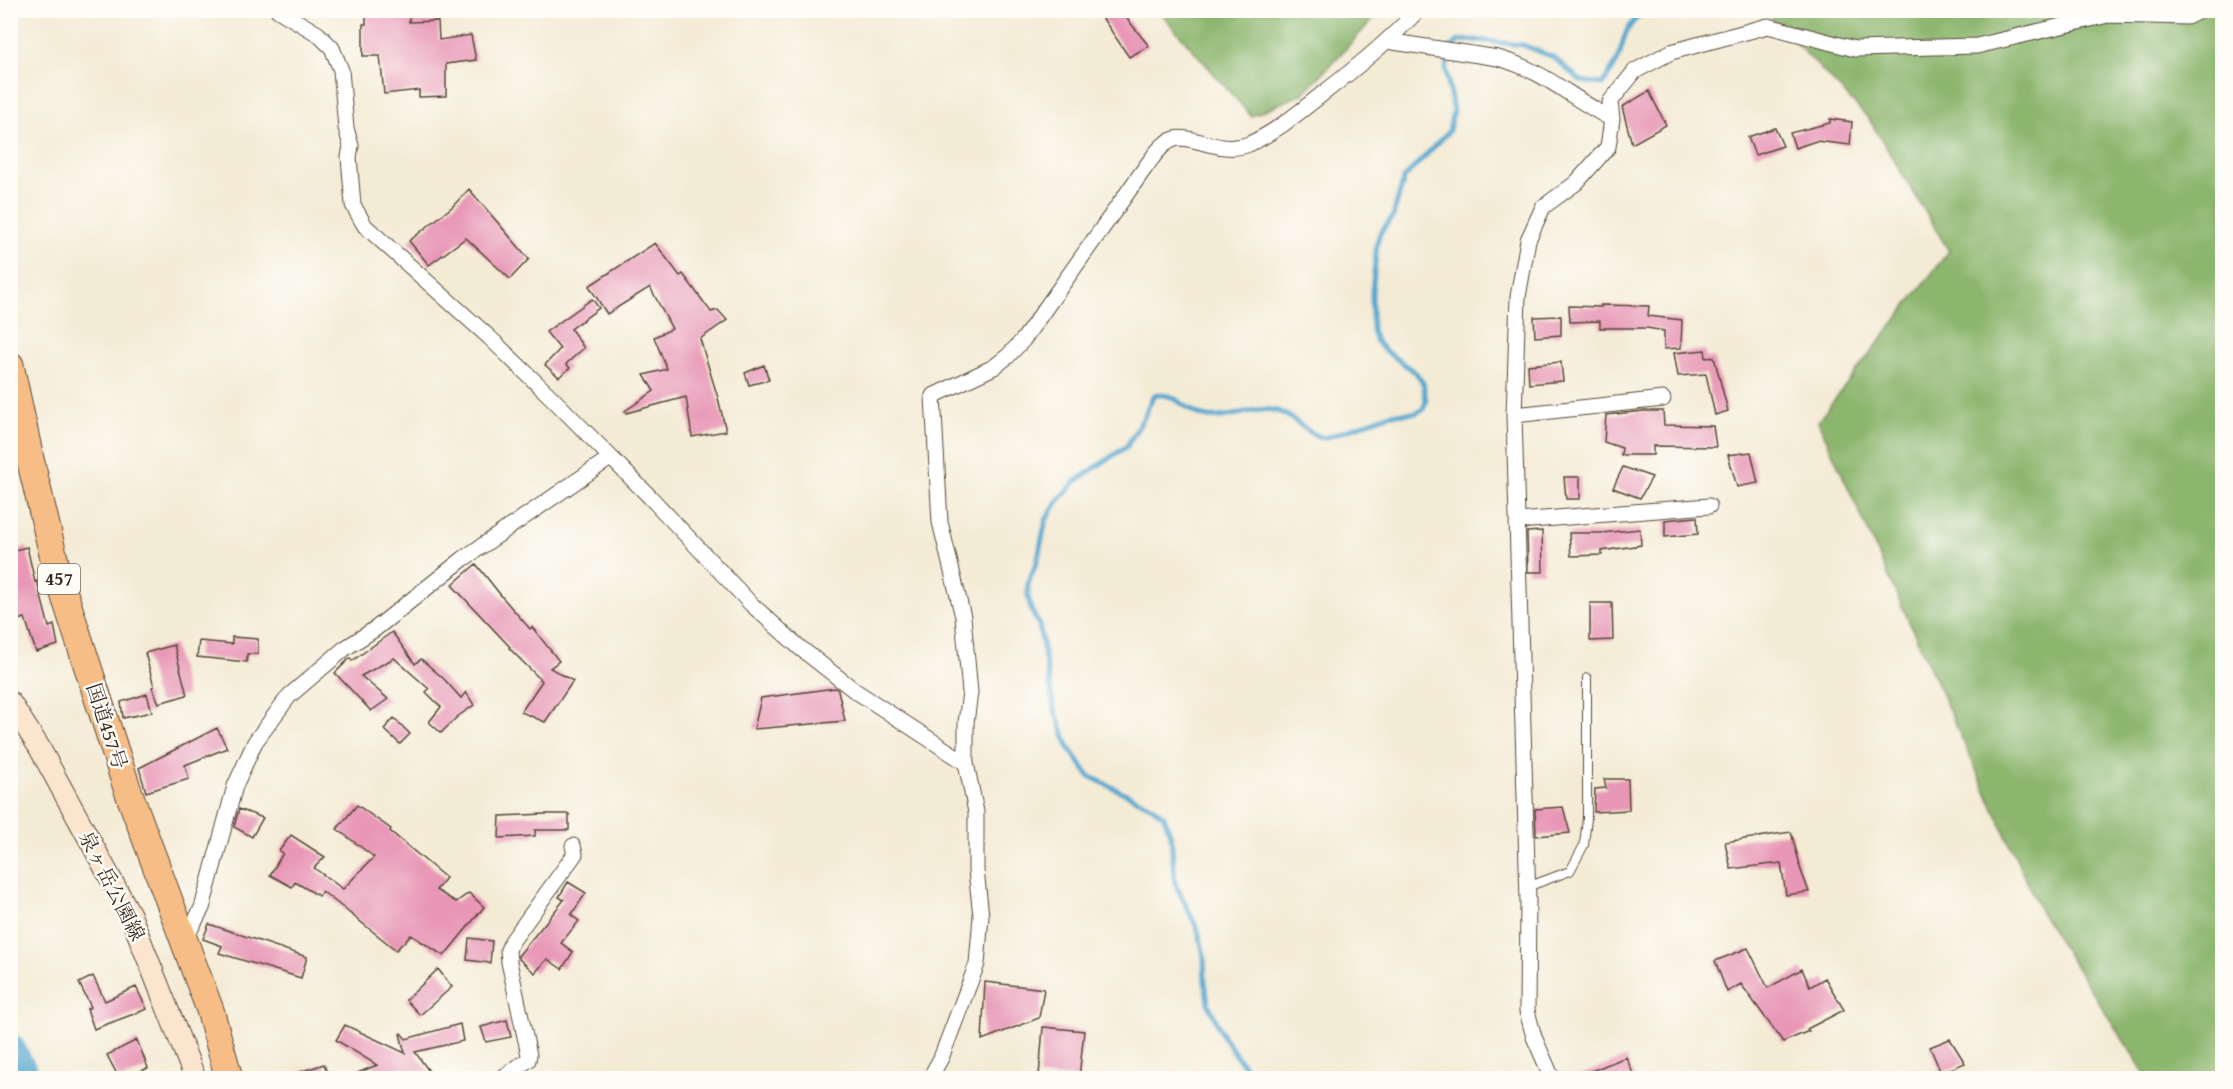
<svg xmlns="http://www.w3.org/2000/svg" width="2233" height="1089" font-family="'Gentium Book Plus','Noto Serif JP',serif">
	<rect width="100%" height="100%" fill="#fdfcf7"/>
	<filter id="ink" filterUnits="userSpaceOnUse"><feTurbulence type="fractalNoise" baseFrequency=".0167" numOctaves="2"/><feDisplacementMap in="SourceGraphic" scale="12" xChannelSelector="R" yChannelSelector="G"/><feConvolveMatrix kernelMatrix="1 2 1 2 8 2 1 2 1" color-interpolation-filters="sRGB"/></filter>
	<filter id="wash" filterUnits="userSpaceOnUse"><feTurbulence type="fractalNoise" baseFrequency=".008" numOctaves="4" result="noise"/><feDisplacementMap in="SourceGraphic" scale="24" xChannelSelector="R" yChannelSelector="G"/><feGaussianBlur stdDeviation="1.35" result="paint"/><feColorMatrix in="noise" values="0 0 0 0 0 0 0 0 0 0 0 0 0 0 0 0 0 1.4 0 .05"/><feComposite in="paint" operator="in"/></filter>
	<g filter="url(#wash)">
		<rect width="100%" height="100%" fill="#f4ebd5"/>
		<!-- forest -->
		<path fill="#8cb66e" stroke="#647046" stroke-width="1.5" d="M1159,11H1381L1304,93L1251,116Z
			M1765,11H2222V1078H2148L2042,915L1818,421L1949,251L1869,119Z"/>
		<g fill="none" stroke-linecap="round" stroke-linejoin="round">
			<!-- stream -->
			<path stroke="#51a5cd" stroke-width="5" d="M1252,1078L1223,1036L1208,1003L1205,982L1204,955L1198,930L1175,883L1171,836L1164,816L1151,806L1089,776L1069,748L1054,708L1039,625L1031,610L1028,596V582L1037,562L1046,520L1058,501L1076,481L1127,446L1144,417L1153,396C1176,389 1186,414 1208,417C1231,420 1254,405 1277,411C1295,416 1306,435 1325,438L1391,414L1416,413L1423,409L1426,401L1423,383L1416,373L1383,349L1376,341L1372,330V292L1377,243L1380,233L1393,216L1404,178L1449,131L1453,111L1446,69L1450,48L1459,41L1476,40L1523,45L1553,57L1581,81L1602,84C1608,76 1614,68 1618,59C1627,32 1622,30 1646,10"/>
			<!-- river -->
			<path stroke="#51a5cd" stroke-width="30" d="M10,1048L26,1078"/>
		</g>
		<g id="blocks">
			<!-- building -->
			<path fill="#e897b6" d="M366,10H410L409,22L438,21L439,40L471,35L476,60L446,64V96L419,97V90L384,94L380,56H363V24H366Z
				M1097,10H1120L1149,46L1129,57Z
				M1649,91L1666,125L1632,144L1622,107Z
				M1830,119L1852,122L1850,145L1816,141L1795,148L1790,133L1830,123Z
				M1775,128L1783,146L1755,155L1748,137Z
				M469,189L529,259L510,279L466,238L429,265L409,241L452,207Z
				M655,243L680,276L683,274L711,312L718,310L727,320L700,339L718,398L726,431L692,437L686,397L626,413L625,411L654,391L644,375L667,369L654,337L672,329L650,287L607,314L589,286Z
				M592,299L599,308L571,329L584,348L566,364L570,368L559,377L545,365L560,349L546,332Z
				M1601,305L1649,306L1648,316L1682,320L1681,348L1664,349V331L1647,328H1600V321L1570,322L1569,306L1601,307Z
				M1561,316V335L1535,337L1534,317Z
				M1705,350L1706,358L1714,357L1728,411L1715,415L1706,374L1678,376L1674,353Z
				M1561,362L1563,381L1529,384L1528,365Z
				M764,365L769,380L749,385L745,373Z
				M1644,411H1663L1664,425L1713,426L1716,447L1653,446V455H1621L1622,448L1604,442L1606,415Z
				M1751,452L1758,483L1737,487L1728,455Z
				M1623,467L1652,477L1640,498L1613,488Z
				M1564,477H1580V499H1566Z
				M1697,517L1698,534L1665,537V520Z
				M1640,529L1641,545L1602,551V555L1571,556L1569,533H1602Z
				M1542,531L1543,572H1528L1527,532Z
				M27,547L35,582L37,581L49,627L54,625L58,645L36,652L25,618L17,620L10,597V551Z
				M476,564L503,598L530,629L532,627L559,661L550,668L573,681L545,722L521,712L542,681L509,648L510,647L452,585Z
				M1590,603H1612L1613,640L1590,641Z
				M392,632L415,664L421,659L444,679L461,698L466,692L474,705L457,717L441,733L429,722L441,707L426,692L429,689L394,658L361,676L388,699L371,711L335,673L350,658L352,661Z
				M232,637L258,639V654H247V662L197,657L199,641L232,644Z
				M174,645L187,695L159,703L152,687L154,686L145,653Z
				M835,688L838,690L845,721L754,729L761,698Z
				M147,694L152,712L123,718L121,702Z
				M394,718L410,734L400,744L384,729Z
				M217,728L227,748L185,765L189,779L146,792L139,768Z
				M1604,779H1628L1629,810L1594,812L1595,789L1606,788Z
				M357,805L391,829L390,831L446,878L436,890L456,902L469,893L484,907L444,956L411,935L396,950L322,891L319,896L295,882L292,887L270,875L283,853L279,851L291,835L325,857L314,868L343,889L374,857L337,829Z
				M1563,807L1570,833L1536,836L1535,809Z
				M239,809L263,818L252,837L234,827Z
				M545,814H569V830H535V836L499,838L500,816Z
				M1791,832L1800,865H1799L1809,892L1786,895L1781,863L1731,869L1725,842Z
				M568,882L586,893L571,915L579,921L561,943L573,952L562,969L547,959L535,973L519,959L518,956L564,900L559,897Z
				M209,924L307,957L301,978L219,953L222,946L203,939Z
				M469,938L492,941L490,963L467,960Z
				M1748,948L1768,988L1802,969L1810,987L1825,978L1844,1010L1807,1029L1809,1031L1783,1042L1741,984L1727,992L1715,961Z
				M438,969L452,987L420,1015L406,1000Z
				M93,976L105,1001L136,987L147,1009L94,1029L87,1009L91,1007L79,983Z
				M985,982L1044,989L1039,1018L982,1040Z
				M507,1020L511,1037L486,1042L481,1027Z
				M460,1024L463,1041L415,1052L434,1078H345L377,1065L336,1040L345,1025L405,1053L400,1034L401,1033L406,1039Z
				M1043,1027L1084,1031L1079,1078L1039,1076Z
				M1950,1039L1965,1063L1941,1073L1930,1047Z
				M137,1040L148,1068L125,1078H119L107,1055Z
				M1626,1057L1635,1078H1574Z
				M324,1064L329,1078H288V1076Z"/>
		</g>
	</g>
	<g filter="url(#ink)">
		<use href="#blocks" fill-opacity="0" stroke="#574739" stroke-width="1.5"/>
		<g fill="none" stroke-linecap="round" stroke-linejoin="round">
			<defs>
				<path id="lane" d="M1527,887L1570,871L1584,845L1587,818V678"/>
				<path id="street" d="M278,10L318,34L332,48L341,70L346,128L351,146L349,157L353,205L365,226L490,338L553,399L650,497L751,604L799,647L854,690L966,763
					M1387,41L1498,58C1546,71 1570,98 1612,119
					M1514,415L1663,399
					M1518,521L1709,506
					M184,941L202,908L235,786L255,742L289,696L344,649L375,629L463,559L610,458
					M502,1078L528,1060L529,1055L509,962L508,950L512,941L575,854L573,846
					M930,1078L941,1058L977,964L981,916L976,870V812L966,763V723L970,692L963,617L940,522L933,396L994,367L1008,356L1023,340L1147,165C1154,156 1161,144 1172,140C1190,132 1220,156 1249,144C1276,132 1298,113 1321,95C1355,69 1388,42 1418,10
					M1552,1078L1534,1037L1527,1011L1528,901L1514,415L1518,297L1528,240L1543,207L1576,183L1608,147L1612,119L1610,102L1635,71L1671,52L1768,26L1855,49L1977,46L2108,15L2187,17L2201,10"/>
				<path id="secondary" d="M10,702L39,747L130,914L195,1078"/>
				<path id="highway" d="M10,365L31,463L58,575L127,788L210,1010L229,1078"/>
			</defs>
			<!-- lane casing -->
			<use href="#lane" stroke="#574739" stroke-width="10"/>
			<!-- street casing -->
			<use href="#street" stroke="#574739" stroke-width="17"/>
			<!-- secondary casing -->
			<use href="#secondary" stroke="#574739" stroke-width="23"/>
			<!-- highway casing -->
			<use href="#highway" stroke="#574739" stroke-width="29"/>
			<!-- lane -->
			<use href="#lane" stroke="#fff" stroke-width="8"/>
			<!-- street -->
			<use href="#street" stroke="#fff" stroke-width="15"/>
			<!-- secondary -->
			<use href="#secondary" stroke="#fbe5cf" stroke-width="21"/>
			<!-- highway -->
			<use href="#highway" stroke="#f6be86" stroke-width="27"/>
		</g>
	</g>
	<g text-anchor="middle" stroke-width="5" stroke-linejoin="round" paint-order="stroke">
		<!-- shield labels -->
		<rect fill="#fdfcf7" stroke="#75695f" stroke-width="1.5" x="38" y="564" width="42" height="30" rx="4.5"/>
		<g font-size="18" font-weight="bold" fill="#3b2a1e">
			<text x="59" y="585">457</text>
		</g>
		<!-- street labels -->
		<g font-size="20" fill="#3b2a1e" stroke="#fdfcf7">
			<text transform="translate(107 726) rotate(72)" y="7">国道457号</text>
			<text transform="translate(112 886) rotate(63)" y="7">泉ヶ岳公園線</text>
		</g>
	</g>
	<!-- margin -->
	<rect width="2233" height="1089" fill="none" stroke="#fdfcf7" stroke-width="36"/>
</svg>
